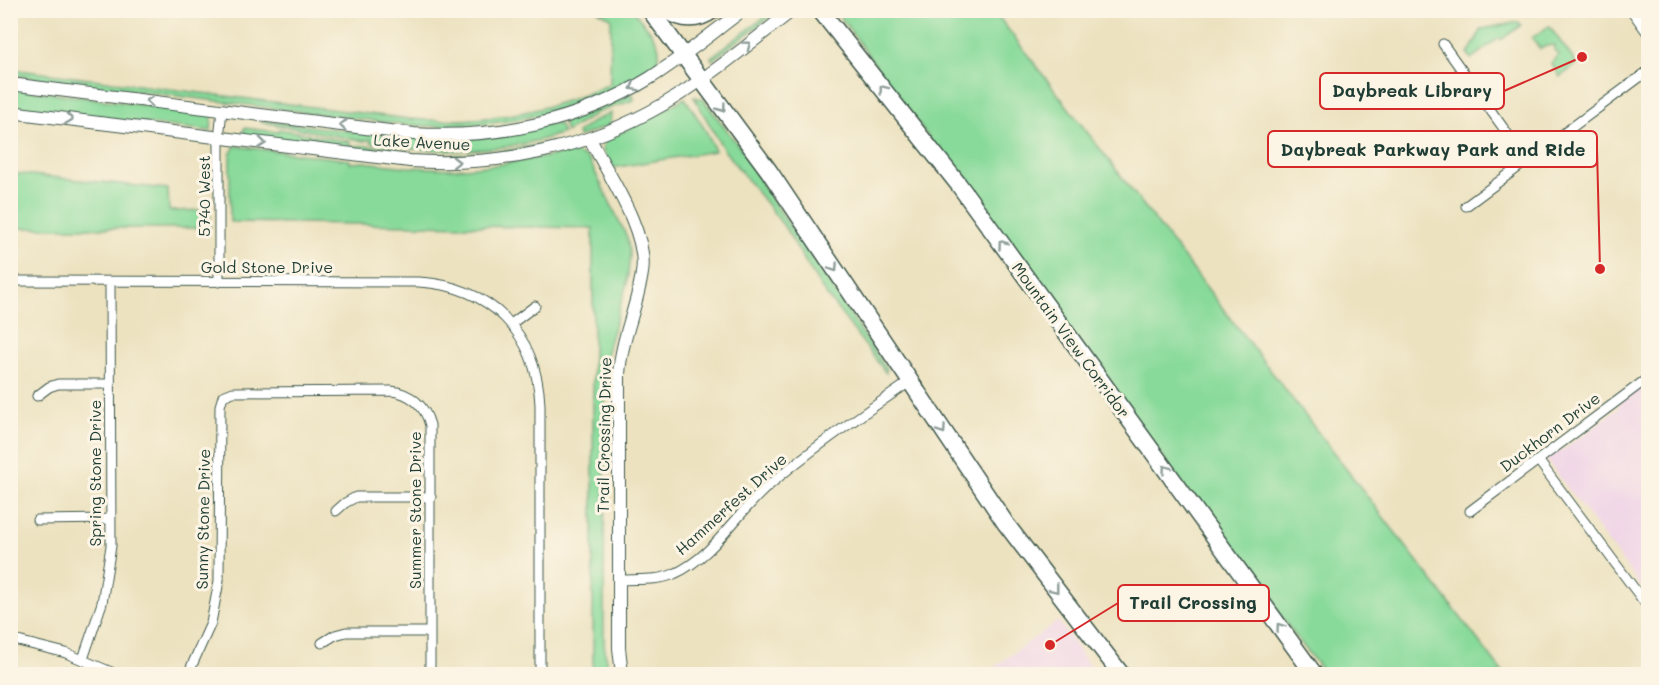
<svg xmlns="http://www.w3.org/2000/svg" width="1659" height="685" font-family="Mali,sans-serif">
	<rect width="100%" height="100%" fill="#fcf5e5"/>
	<filter id="ink" filterUnits="userSpaceOnUse"><feTurbulence type="fractalNoise" baseFrequency=".0167" numOctaves="2"/><feDisplacementMap in="SourceGraphic" scale="12" xChannelSelector="R" yChannelSelector="G"/><feConvolveMatrix kernelMatrix="1 2 1 2 8 2 1 2 1" color-interpolation-filters="sRGB"/></filter>
	<filter id="wash" filterUnits="userSpaceOnUse"><feTurbulence type="fractalNoise" baseFrequency=".008" numOctaves="4" result="noise"/><feDisplacementMap in="SourceGraphic" scale="24" xChannelSelector="R" yChannelSelector="G"/><feGaussianBlur stdDeviation="1.35" result="paint"/><feColorMatrix in="noise" values="0 0 0 0 0 0 0 0 0 0 0 0 0 0 0 0 0 1.4 0 .05"/><feComposite in="paint" operator="in"/></filter>
	<g filter="url(#wash)">
		<rect width="100%" height="100%" fill="#ece2c0"/>
		<!-- built -->
		<path fill="#eed0e7" d="M1648,383V596L1546,459L1558,450H1563L1618,409L1619,404Z
			M1058,621L1095,674H985Z"/>
		<!-- green -->
		<path fill="#88da9a" stroke="#548c67" stroke-width="1.5" d="M774,10L778,11L712,60L711,57Z
			M598,11H633C641,21 660,38 659,53C658,69 639,76 627,82C558,118 484,130 408,125L11,75V69L409,119C480,125 546,113 610,84L611,18Z
			M836,11H994L1504,674H1325L1256,585Z
			M1519,22L1521,25L1501,40L1499,38L1471,59L1468,54L1482,29Z
			M1549,26L1577,64L1560,77L1551,63L1559,54L1554,50V45L1546,46L1540,49L1532,38Z
			M11,88L212,114L211,131L11,108Z
			M633,94L634,100L598,112L566,132L563,122Z
			M694,97L703,99L745,154L769,195L886,368V373L820,286L784,226L724,150Z
			M685,98L706,131L715,151L612,168L602,149L605,141Z
			M611,113L610,125L578,137L577,133L594,121Z
			M262,120L380,135L559,124L563,133C502,154 438,154 376,144L371,142V139L364,141L261,122Z
			M244,128L278,132L279,129L350,142V146C371,143 393,152 414,154C463,157 504,153 551,142L552,145L490,156L429,158L243,136Z
			M235,146L350,160V163L364,162L407,167L453,169L496,165L574,152L587,158L590,162L627,237L630,255L627,283L608,347L605,366L604,642L608,674H593V228L230,222V155Z
			M11,173L168,189L169,211L210,210V228H11Z"/>
	</g>
	<g filter="url(#ink)">
		<g fill="none" stroke-linecap="round" stroke-linejoin="round">
			<defs>
				<path id="street" d="M1443,44L1527,161
					M1466,206L1648,71
					M10,281L419,282C490,286 537,333 540,405V674
					M219,282V138L222,110
					M511,324L535,306
					M37,396L49,387L58,384H110
					M1538,460L1648,607
					M336,511L345,503L356,497H431
					M1470,511L1648,378
					M37,520L111,519
					M620,580C638,579 657,581 674,574C714,556 736,514 767,487C811,449 863,414 911,381
					M10,639L66,653L116,674
					M322,643L335,635L346,632H430
					M83,659L102,603L111,546L110,282
					M188,674L211,623L219,581L220,406L223,396L233,392L391,391C411,393 425,406 430,425V674"/>
				<path id="secondary" d="M1633,10L1648,31
					M10,84L414,134C496,139 579,122 650,78C682,58 712,33 743,10
					M10,112L410,161C499,167 587,149 664,104C710,77 751,42 793,10
					M590,139C608,174 649,233 642,273C637,308 621,339 619,375V648L622,674"/>
				<path id="highway" d="M650,10L769,171L1006,524L1121,674
					M667,10C682,21 698,21 713,10
					M820,10L959,185L1314,674"/>
			</defs>
			<!-- street casing -->
			<use href="#street" stroke="#3e5649" stroke-width="11"/>
			<!-- secondary casing -->
			<use href="#secondary" stroke="#3e5649" stroke-width="14"/>
			<!-- highway casing -->
			<use href="#highway" stroke="#3e5649" stroke-width="19"/>
			<!-- street -->
			<use href="#street" stroke="#fff" stroke-width="9"/>
			<!-- secondary -->
			<use href="#secondary" stroke="#fff" stroke-width="12"/>
			<!-- highway -->
			<use href="#highway" stroke="#fff" stroke-width="16"/>
			<!-- tram -->
			<path stroke="#1f3d34" stroke-width="1.5" d="M1645,10L1648,15"/>
		</g>
		<!-- one-way arrows -->
		<defs><path id="oneway-chevron" d="M-2-3.5L2.5 0L-2 3.5" fill="none" stroke-width="1.6" stroke-linecap="round" stroke-linejoin="round" transform="scale(1.5)"/></defs>
		<g stroke="#8f9e9a">
			<use href="#oneway-chevron" transform="translate(747 45) rotate(-37)"/>
			<use href="#oneway-chevron" transform="translate(634 87) rotate(151)"/>
			<use href="#oneway-chevron" transform="translate(883 89) rotate(-128)"/>
			<use href="#oneway-chevron" transform="translate(150 101) rotate(-173)"/>
			<use href="#oneway-chevron" transform="translate(722 108) rotate(53)"/>
			<use href="#oneway-chevron" transform="translate(69 119) rotate(7)"/>
			<use href="#oneway-chevron" transform="translate(343 125) rotate(-173)"/>
			<use href="#oneway-chevron" transform="translate(262 143) rotate(7)"/>
			<use href="#oneway-chevron" transform="translate(456 162) rotate(-1)"/>
			<use href="#oneway-chevron" transform="translate(1002 244) rotate(-126)"/>
			<use href="#oneway-chevron" transform="translate(834 268) rotate(56)"/>
			<use href="#oneway-chevron" transform="translate(942 430) rotate(56)"/>
			<use href="#oneway-chevron" transform="translate(1166 469) rotate(-126)"/>
			<use href="#oneway-chevron" transform="translate(1055 589) rotate(52)"/>
			<use href="#oneway-chevron" transform="translate(1280 627) rotate(-126)"/>
		</g>
	</g>
	<g text-anchor="middle" stroke-width="6" stroke-linejoin="round" paint-order="stroke">
		<!-- street labels -->
		<g font-size="16" fill="#1f3d34" stroke="#fcf5e5">
			<text transform="translate(422 142) rotate(3)" y="6">Lake Avenue</text>
			<text transform="translate(204 196) rotate(-90)" y="6">5740 West</text>
			<text x="267" y="273">Gold Stone Drive</text>
			<text transform="translate(1071 340) rotate(54)" y="6">Mountain View Corridor</text>
			<text transform="translate(1550 432) rotate(-37)" y="6">Duckhorn Drive</text>
			<text transform="translate(604 435) rotate(-89)" y="6">Trail Crossing Drive</text>
			<text transform="translate(95 473) rotate(-90)" y="6">Spring Stone Drive</text>
			<text transform="translate(731 504) rotate(-42)" y="6">Hammerfest Drive</text>
			<text transform="translate(415 510) rotate(-90)" y="6">Summer Stone Drive</text>
			<text transform="translate(203 519) rotate(-89)" y="6">Sunny Stone Drive</text>
		</g>
	</g>
	<!-- callouts -->
	<path fill="none" stroke="#d62828" stroke-width="2" d="M1582 57L1504 91M1600 269L1597 149M1050 645L1118 603"/>
	<g fill="#d62828" stroke="#fcf5e5" stroke-width="2">
		<circle cx="1582" cy="57" r="6"/>
		<circle cx="1600" cy="269" r="6"/>
		<circle cx="1050" cy="645" r="6"/>
	</g>
	<g fill="#fcf5e5" stroke="#d62828" stroke-width="2">
		<rect x="1320" y="73" width="184" height="36" rx="6"/>
		<rect x="1268" y="131" width="329" height="36" rx="6"/>
		<rect x="1118" y="585" width="151" height="36" rx="6"/>
	</g>
	<g font-size="18" text-anchor="middle" font-weight="bold" fill="#1f3d34">
		<text x="1412" y="97">Daybreak Library</text>
		<text x="1433" y="156">Daybreak Parkway Park and Ride</text>
		<text x="1193" y="609">Trail Crossing</text>
	</g>
	<!-- margin -->
	<rect width="1659" height="685" fill="none" stroke="#fcf5e5" stroke-width="36"/>
</svg>
